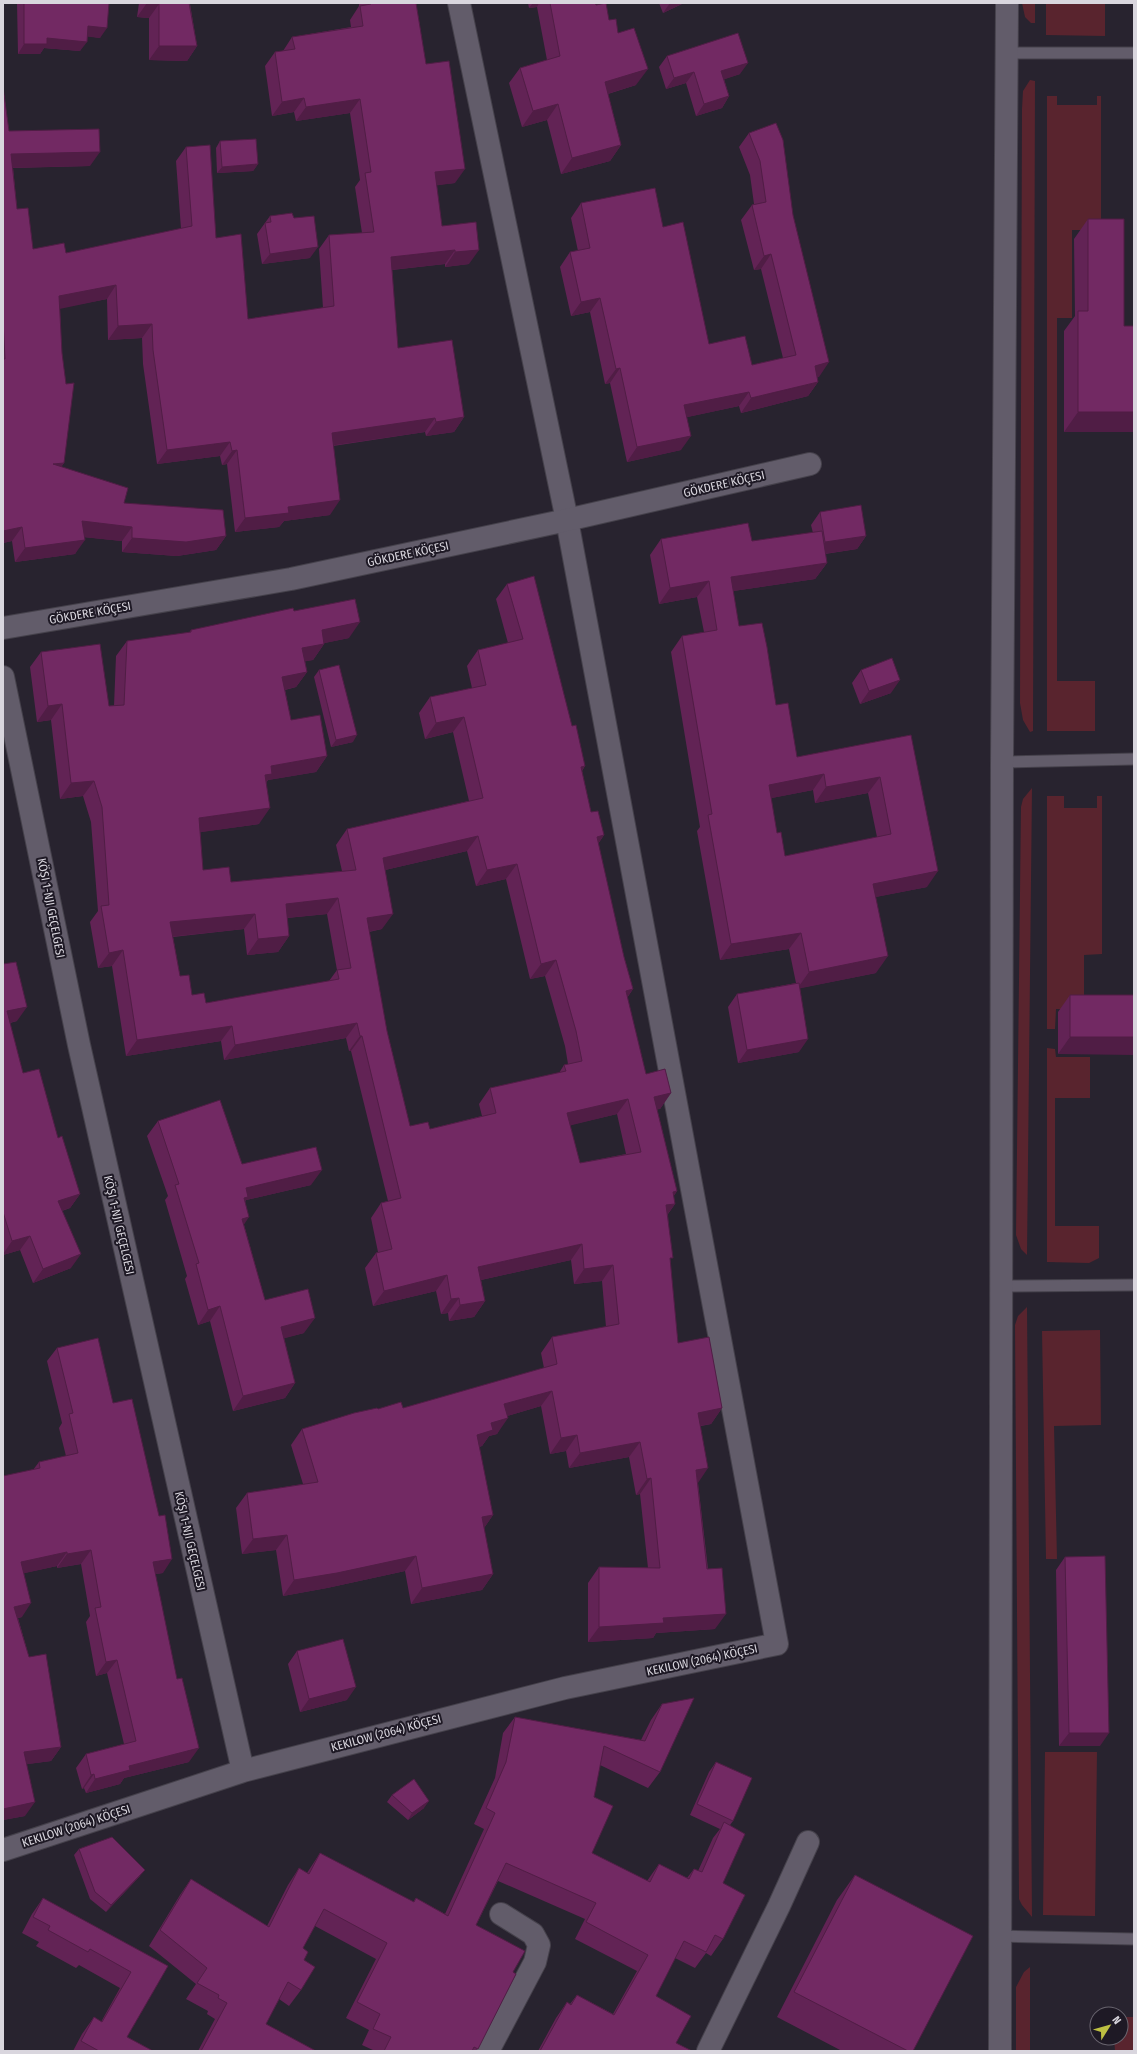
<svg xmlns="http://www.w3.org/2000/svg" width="1137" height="2054" font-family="'Fira Sans Condensed',sans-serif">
	<rect width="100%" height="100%" fill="#28232f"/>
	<!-- green -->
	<path fill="#59242e" d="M1022,3H1035V23H1031L1025,17Z
		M1046,3H1105V36L1046,35Z
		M1030,80L1035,81L1033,731L1030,732L1023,720L1020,703L1022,109L1023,91Z
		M1047,96H1057V105H1097V96H1101V230H1072V318H1057V681H1095V731H1047Z
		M1032,788L1027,1255L1021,1249L1016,1235L1021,807L1023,799Z
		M1047,796H1064V808H1097V796H1102V954L1084,955V1010L1056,1009L1055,1029H1047Z
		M1047,1048L1055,1049L1056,1057H1090V1098H1055V1226H1099V1258L1089,1263L1047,1262Z
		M1027,1307L1032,1917L1022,1905L1019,1899L1015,1325L1018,1316Z
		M1100,1330L1101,1425L1054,1426L1057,1559H1046L1042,1331Z
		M1045,1752H1097L1095,1916L1043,1915Z
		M1030,1967V2051H1016V1987L1024,1972Z
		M1121,2017H1134V2051H1115L1114,2038H1121Z"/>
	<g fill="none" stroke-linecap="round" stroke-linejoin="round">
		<defs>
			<path id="lane" d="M1008,53H1134
				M1002,762L1134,759
				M1002,1286L1134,1285
				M999,1936L1134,1939"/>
			<path id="street" d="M3,677L79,1045L243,1771
				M3,1850L243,1771L565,1688L777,1644L567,520L459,3
				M488,2051L535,1962L539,1945L533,1934L501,1914
				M708,2051L779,1906L808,1842
				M1000,2051L1002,762L1007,3"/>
			<path id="secondary" d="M3,628L291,579L567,520L810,464"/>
		</defs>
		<!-- lane casing -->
		<use href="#lane" stroke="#45414b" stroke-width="13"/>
		<!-- street casing -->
		<use href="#street" stroke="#45414b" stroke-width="24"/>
		<!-- secondary casing -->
		<use href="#secondary" stroke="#45414b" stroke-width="24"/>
		<!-- lane -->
		<use href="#lane" stroke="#625c6a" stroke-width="11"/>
		<!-- street -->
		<use href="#street" stroke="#625c6a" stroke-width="22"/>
		<!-- secondary -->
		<use href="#secondary" stroke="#625c6a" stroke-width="22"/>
	</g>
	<!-- wall -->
	<path fill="#622355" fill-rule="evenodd" d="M17,3H109L100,38L87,36L80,51L44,48L40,54H18Z
		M139,3H192L190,4L197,46L187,61L149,60V18L137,17Z
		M359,3H416L426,64L455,183L436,185L442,226L469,264L445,267V264L392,270L398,348L464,417L454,432L426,436L425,432L333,446L330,515L284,521L279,527L235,532L227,464L222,465L220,456L157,464L143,364L142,338L108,340L107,299L60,308L64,463L61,467L124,503L226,536L216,550L177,556L122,552V541L84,537L75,554L15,562L12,541L3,543V87L9,131L90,166L13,168L17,209L33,249L66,253L181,229L176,161L186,147L216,238L248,319L323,308L319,249L329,235L362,233L355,187L360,180L350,113L296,121L294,112L272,116L265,66L275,52L283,51L292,37L351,27L350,20L359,6Z
		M528,3H595L596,5L609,20L618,33L636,85L608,94L621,145L610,161L561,174L547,120L522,127L509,83L520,68L547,60L537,7L529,8Z
		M659,3H684L663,13Z
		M667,56L740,74L724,79L729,96L722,108L696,116L686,83L666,89L659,67Z
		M749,133L793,215L819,377H817L818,382L808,396L741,413L739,406L687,417L681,450L627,462L610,383L605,384L590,312L571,316L560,267L570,252L578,251L571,218L581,203L663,227L709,344L752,365L783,358L761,269L754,270L741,220L752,205L754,204L750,175L739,147Z
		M220,141L258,164L253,171L217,173L216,148Z
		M270,216L294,218L310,258L262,264L257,234Z
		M1088,219L1124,326H1134V432H1064V331L1075,316L1074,239Z
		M820,512L866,536L857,549L825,554L827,563L815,579L733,591L739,626L776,705L797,757L911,735L927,887L875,897L876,973L800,988L799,1052L738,1063L728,1007L737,994L796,983L789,949L720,960L697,831L700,827L671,652L682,636L704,632L697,597L659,604L650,555L661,539L752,541L813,533L811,525ZM813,790L815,803L868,793L877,837L785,856L777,833L771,798Z
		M507,584L572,726L585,766L582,771L591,812L604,835L598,844L624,957L633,989L627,998L646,1074L671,1093L660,1109H657L677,1191L673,1197L675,1204L668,1214L670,1262L678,1343L722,1408L711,1424L701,1426L698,1483L715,1629L656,1633L653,1638L588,1642V1583L599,1567L648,1568L640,1494L636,1495L629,1457L569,1468L566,1451L550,1454L541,1406L507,1416L497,1434L489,1436L482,1446L479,1447L493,1515L484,1528L493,1574L482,1590L411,1604L405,1571L327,1588L283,1596L276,1550L242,1554L236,1508L247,1493L303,1484L291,1445L302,1429L378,1409L403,1408L544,1368L541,1353L552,1337L606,1327L602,1281L574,1284L571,1260L481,1280L485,1301L474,1317L449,1321L448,1313L441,1314L436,1291L373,1306L365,1268L376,1253L378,1252L371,1218L381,1203L388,1201L351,1051H349L346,1038L224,1060L221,1041L126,1056L112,966L98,968L90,922L98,911L91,822L83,796L60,799L51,720L37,722L30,667L41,652L109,706H114L116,656L127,641L189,633L191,630L294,611L349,638L324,643V644L313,660L305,661L307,672L296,687L285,690L291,720L327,756L316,772L268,780L266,783L259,824L200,832L203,870L231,882L342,871L336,845L347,829L469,801L453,732L425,739L419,713L430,697L472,688L467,666L478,650L508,643L496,599ZM467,851L476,886L506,879L530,979L545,976L565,1046L568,1064L564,1065L559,1073L490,1088L479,1104L482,1116L430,1129L410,1126L387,1031L369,932L382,929L385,870ZM327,914L337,970L329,981L206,1003L192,995L180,976L173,937L244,929L247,955L278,952L289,936L287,918ZM617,1114L626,1154L580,1163L570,1125Z
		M319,670L353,742L331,747L314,677Z
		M861,670L891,693L860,704L852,683Z
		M3,964L17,1021L10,1023L23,1073L58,1138L80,1194L70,1208L62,1211L71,1268L33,1283L20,1250L3,1255Z
		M1070,995H1134L1058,1054V1012Z
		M158,1121L242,1164L311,1185L246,1200L245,1202L244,1225L265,1300L304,1333L284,1338L295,1383L285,1398L233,1411L210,1321L198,1325L185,1279L187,1276L165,1200L168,1196L147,1136Z
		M57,1348L113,1403L163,1573L155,1574L189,1762L124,1778L120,1784L86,1793L84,1788L82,1789L76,1768L86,1754L124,1744L107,1673L96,1676L86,1622L90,1616L81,1564L57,1568V1566L24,1573L22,1617L18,1618L29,1657L61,1747L51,1761L27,1764L25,1816L3,1820V1476L33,1470L39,1462L66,1456L59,1428L62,1423L47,1361Z
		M1065,1557L1100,1746H1059L1056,1570Z
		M297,1651L347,1700L300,1712L288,1664Z
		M662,1704L660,1772L648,1788L600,1765L594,1797L592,1853L647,1881L659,1864L687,1878L694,1869L698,1871L713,1838L720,1829L690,1815L709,1772L716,1762L733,1821L730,1825L723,1883V1939L711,1956L706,1953L695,1968L675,1958L656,1996L676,2043L692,2051H538L556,2018L567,2002L570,2004L577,1995L613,2014L637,1971L575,1939L585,1919L498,1881L476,1925L513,1972L476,2051H375L362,2045L369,2030L346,2018L376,1959L315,1926L303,1948L304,1960L301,1990L289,2006L279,1999L266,2024L316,2051H198L215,2019L207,2014L208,2011L186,1999L196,1984L149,1946L180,1895L191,1879L267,1926L288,1885L299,1868L307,1873L320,1853L413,1902L416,1898L445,1914L484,1829L474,1824L495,1778L503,1733L515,1717L641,1740L651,1720Z
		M392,1795L424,1808L408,1820L387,1802Z
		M79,1849L140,1876L106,1912L90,1899L74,1855Z
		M855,1875L913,2051H842L777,2017L837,1900Z
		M43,1898L168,1966L127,2037L153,2051H73L82,2034L94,2017L101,2022L120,1988L79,1965L76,1968L36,1946L39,1942L22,1933L32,1914Z"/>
	<!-- shaded-wall -->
	<path fill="#501d45" d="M147,3L159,4L149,18L137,17Z
		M533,3H539L537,7L529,8Z
		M670,3H684L663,13Z
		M88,26L107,28L100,38L82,36Z
		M47,38L87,42L80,51L44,48L40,54H18L24,44Z
		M159,46H197L187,61L149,60Z
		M748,63L740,74L714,83L721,71Z
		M648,69L636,85L594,98L605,82Z
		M694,72L686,83L666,89L674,78Z
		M729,96L722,108L696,116L704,104Z
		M304,98L294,112L272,116L282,102Z
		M360,99L350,113L296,121L306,107Z
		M558,104L547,120L522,127L533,111Z
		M621,145L610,161L561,174L572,158Z
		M100,152L90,166L3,168L11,154Z
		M258,164L253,171L217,173L222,167Z
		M465,169L455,183L425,187L435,172Z
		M318,247L310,258L262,264L270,254Z
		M455,250L445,264L381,271L391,257Z
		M479,250L469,264L445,267L455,252Z
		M771,254L761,269L754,270L764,256Z
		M116,285L107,299L50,311L59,296Z
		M600,298L590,312L571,316L581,302Z
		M152,324L142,338L108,340L118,326Z
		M829,362L819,377L805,380L815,366Z
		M620,368L610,383L605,384L616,369Z
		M818,382L808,396L741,413L751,398Z
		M749,392L739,406L674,420L684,405Z
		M1078,412H1134V432H1064Z
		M464,417L454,432L426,436L436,422Z
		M435,418L425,432L322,447L332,433Z
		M691,436L681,450L627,462L637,447Z
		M230,442L220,456L157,464L167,450Z
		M237,450L227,464L222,465L232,451Z
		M64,463L54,477L53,464Z
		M340,500L330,515L284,521L279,527L235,532L245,518L288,507Z
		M82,521L132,527L122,541L72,536Z
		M22,527L12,541L3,543V531Z
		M226,536L216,550L177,556L122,552L132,538Z
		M866,536L857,549L816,555L825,542Z
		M85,540L75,554L15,562L25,548Z
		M827,563L815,579L720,593L731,577Z
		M709,581L697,597L659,604L670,588Z
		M360,622L349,638L311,646L322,630Z
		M324,644L313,660L291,664L302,648Z
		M307,672L296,687L271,693L282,677Z
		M900,680L891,693L860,704L869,691Z
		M62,704L51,720L37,722L48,706Z
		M464,717L453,732L425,739L436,723Z
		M357,735L353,742L331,747L336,740Z
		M327,756L316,772L268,780L261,789L254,791L271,766Z
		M585,766L574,781L581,767Z
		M824,774L813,790L757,801L769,785Z
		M880,777L868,793L815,803L826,787Z
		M94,781L83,796L60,799L71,783Z
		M270,808L259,824L188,834L199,818Z
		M604,835L593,851L597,837Z
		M478,836L467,851L372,873L383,858Z
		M517,864L506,879L476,886L487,870Z
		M938,871L927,887L861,900L873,884Z
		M338,898L327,914L275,919L286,904Z
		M255,914L244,929L159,938L170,922Z
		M393,914L382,929L356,934L367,918Z
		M801,933L789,949L720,960L731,944Z
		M289,936L278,952L247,955L258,939Z
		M123,950L112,966L98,968L109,953Z
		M888,956L876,973L797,989L809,972Z
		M556,960L545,976L530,979L541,964Z
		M633,989L622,1005L626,991Z
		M27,1007L17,1021L3,1024L7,1011Z
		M357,1023L346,1038L224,1060L235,1045Z
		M232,1026L221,1041L126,1056L137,1040Z
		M360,1036H362L351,1051H349Z
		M1070,1037H1134V1055L1058,1054Z
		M808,1039L799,1052L738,1063L747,1050Z
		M671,1093L660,1109L643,1113L654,1097Z
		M628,1099L617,1114L556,1129L567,1113Z
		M322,1170L311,1185L246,1200L238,1212L246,1188Z
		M677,1191L668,1205L675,1204L664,1219L656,1221L673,1192Z
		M80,1194L70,1208L48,1215L58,1201Z
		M249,1217L239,1232L242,1219Z
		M30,1236L20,1250L3,1255V1254L12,1241Z
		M582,1244L571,1260L467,1283L478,1267Z
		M81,1254L71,1268L33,1283L43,1269Z
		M613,1265L602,1281L574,1284L584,1269Z
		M447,1275L436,1291L373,1306L384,1291Z
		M459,1298L448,1313L441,1314L451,1299Z
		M485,1301L474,1317L449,1321L460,1305Z
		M220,1306L210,1321L198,1325L208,1310Z
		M315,1318L304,1333L271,1342L281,1327Z
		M295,1383L285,1398L233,1411L243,1396Z
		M552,1391L541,1406L493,1420L504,1404Z
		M722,1408L711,1424L687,1428L698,1413Z
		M508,1418L497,1434L489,1436L482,1446L466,1451L477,1435L491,1423Z
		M577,1435L566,1451L550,1454L561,1438Z
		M640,1442L629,1457L569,1468L580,1453Z
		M708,1468L698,1483L696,1470Z
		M651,1478L640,1494L636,1495L647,1479Z
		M493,1515L482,1531V1517Z
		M287,1535L276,1550L242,1554L253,1539Z
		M91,1550L81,1564L57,1568L67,1554Z
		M67,1552L57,1566L12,1576L21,1562Z
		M416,1556L405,1571L327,1588L283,1596L294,1580Z
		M172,1559L163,1573L143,1576L153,1562Z
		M493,1574L482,1590L411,1604L422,1588Z
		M31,1603L22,1617L5,1621L14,1607Z
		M726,1614L715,1629L656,1633L653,1638L588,1642L599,1627L663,1618Z
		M117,1660L107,1673L96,1676L106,1662Z
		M356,1687L347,1700L300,1712L309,1699Z
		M1069,1733H1109L1100,1746H1059Z
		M61,1747L51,1761L14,1766L24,1752Z
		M199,1748L189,1762L124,1778L120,1784L86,1793L95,1779L129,1766Z
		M94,1774L84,1788L82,1789L91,1775Z
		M429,1801L424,1808L408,1820L412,1813Z
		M35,1802L25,1816L3,1820V1809Z
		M145,1870L140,1876L106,1912L111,1905Z"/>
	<!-- building -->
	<path fill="#722963" stroke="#501d45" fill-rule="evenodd" d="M24,3H109L107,28L88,26L87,42L47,38V44H24Z
		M148,3H189L197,46H159V4Z
		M371,3H416L426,64L449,61L465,169L435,172L442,226L476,222L479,250L455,252V250L391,257L398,348L452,340L464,417L436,422L435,418L332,433L340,500L288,507L289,513L245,518L237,450L232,451L230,442L167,450L153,350L152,324L118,326L116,285L59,296L62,353L66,384L74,383L64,463L53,464L128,488L124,503L223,510L226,536L186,542L132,538V527L82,521L85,540L25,548L22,527L3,531V359H5L3,320V87L9,131L99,129L100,152L11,154L17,209L28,208L33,249L64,243L66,253L192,226L186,147L210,145L216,238L241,234L248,319L334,306L329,235L374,232L365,173L371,172L360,99L306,107L304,98L282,102L275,52L295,49L292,37L363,26L360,6L371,4Z
		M550,3H595L596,5L606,3L609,20L616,19L618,33L634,28L648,69L605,82L621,145L572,158L558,104L533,111L520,68L560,56Z
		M738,33L748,63L721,71L729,96L704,104L694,72L674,78L667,56Z
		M776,123L783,140L793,215L829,362L815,366L818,382L751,398L749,392L684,405L691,436L637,447L620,368L616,369L600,298L581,302L570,252L590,248L581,203L655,188L663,227L683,222L709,344L745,336L752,365L796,355L771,254L764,256L752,205L766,202L760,161L749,133Z
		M256,139L258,164L222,167L220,141Z
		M292,213L294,218L314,216L318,247L270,254L265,223L271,222L270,216Z
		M1088,219H1124V326H1134V412H1078V311H1088Z
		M861,505L866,536L825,542L820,512Z
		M748,523L752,541L822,531L827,563L731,577L739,626L762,623L767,647L776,705L788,703L797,757L911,735L938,871L873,884L888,956L809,972L801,933L731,944L708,815L712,814L682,636L717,630L709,581L670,588L661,539ZM824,774L826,787L880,777L891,834L785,856L781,832L777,833L769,785Z
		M534,576L572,726L576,725L585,766L581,767L591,812L598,811L604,835L597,837L624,957L633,989L626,991L646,1074L665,1069L671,1093L654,1097L677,1191L673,1192L675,1204L666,1205L673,1258H670L678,1343L709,1337L722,1408L698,1413L708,1468L696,1470L707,1569L722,1568L726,1614L663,1618L664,1623L599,1627V1567L660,1568L651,1478L647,1479L640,1442L580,1453L577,1435L561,1438L552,1391L504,1404L508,1418L491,1423L493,1430L477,1435L493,1515L482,1517L493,1574L422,1588L416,1556L337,1573L294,1580L287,1535L253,1539L247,1493L318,1482L302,1429L354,1413L377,1408L378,1409L401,1402L403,1408L557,1364L552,1337L619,1324L613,1265L584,1269L582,1244L478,1267L485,1301L460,1305L459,1298L451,1299L447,1275L384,1291L376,1253L392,1249L381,1203L401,1198L362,1036H360L357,1023L235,1045L232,1026L137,1040L123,950L109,953L101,906L109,905L102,807L94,781L71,783L62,704L48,706L41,652L100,644L109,706L124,705L127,641L191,632V630L293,608L294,611L355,599L360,622L322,630L324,644L302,648L307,672L282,677L291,720L320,715L327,756L271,766L272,774L265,775L270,808L199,818L203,870L229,867L231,882L356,870L347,829L483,798L464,717L436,723L430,697L486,685L478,650L523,639L507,584ZM478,836L487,870L517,864L541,964L556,960L576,1031L582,1061L564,1065L566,1071L490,1088L496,1113L430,1129L428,1122L410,1126L387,1031L367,918L393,914L383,858ZM338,898L351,968L337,970L339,979L206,1003L204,993L192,995L189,975L180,976L170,922L255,914L258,939L289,936L286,904ZM628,1099L641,1152L580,1163L567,1113Z
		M892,658L900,680L869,691L861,670Z
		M339,665L357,735L336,740L319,670Z
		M16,962L27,1007L7,1011L23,1073L39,1069L58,1138L62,1136L80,1194L58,1201L81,1254L43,1269L30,1236L12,1241L3,1212V964Z
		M799,983L808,1039L747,1050L737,994Z
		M1070,995H1134V1037H1070Z
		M220,1100L242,1164L316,1147L322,1170L246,1188L248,1197L244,1198L249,1217L242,1219L265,1300L308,1289L315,1318L281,1327L295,1383L243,1396L220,1306L208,1310L196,1264L199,1263L175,1185L179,1184L158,1121Z
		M98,1338L113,1403L132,1399L159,1516L165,1515L172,1559L153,1562L177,1679L182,1678L199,1748L129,1766L130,1770L95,1779L94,1774L91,1775L86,1754L136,1741L117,1660L106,1662L95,1608L101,1607L91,1550L67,1554V1552L21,1562L31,1603L14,1607L29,1657L46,1654L61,1747L24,1752L35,1802L3,1809V1476L40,1468L39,1462L78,1453L69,1414L73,1413L57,1348Z
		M1105,1556L1109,1733H1069L1065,1557Z
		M343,1639L356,1687L309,1699L297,1651Z
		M694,1698L660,1772L604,1746L594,1797L613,1806L592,1853L650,1882L659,1864L689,1879L694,1869L702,1872L724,1822L745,1834L723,1883L745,1895L723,1939L715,1935L706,1952L684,1941L656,1996L691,2016L676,2043L692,2051H540L567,2002L571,2005L577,1995L614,2015L648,1955L586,1922L596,1903L506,1863L476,1925L525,1951L513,1972L516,1974L478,2049L474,2047L472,2051H384L391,2037L373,2029L380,2014L357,2002L387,1943L324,1909L303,1948L308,1952L304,1960L315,1967L301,1990L288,1982L266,2024L316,2051H201L227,2003L218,1998L219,1995L197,1983L207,1968L160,1930L191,1879L269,1927L299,1868L309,1874L320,1853L414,1902L416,1898L448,1916L495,1813L486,1808L506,1762L515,1717L645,1741L662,1704Z
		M716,1762L752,1778L733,1821L697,1804Z
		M414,1779L429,1801L412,1813L392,1795Z
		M112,1837L145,1870L111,1905L95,1892L79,1849Z
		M855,1875L973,1936L913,2051H908L794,1992Z
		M43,1898L168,1966L127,2037L153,2051H99L81,2041L94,2017L102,2022L131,1972L90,1949L88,1952L48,1930L50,1926L33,1917Z"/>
	<g text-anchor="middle" stroke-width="4" stroke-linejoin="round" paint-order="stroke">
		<!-- street labels -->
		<g font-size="12" fill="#d9d6de" stroke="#1e1925">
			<text transform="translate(724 484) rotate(-13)" y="4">GÖKDERE KÖÇESI</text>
			<text transform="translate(408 554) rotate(-12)" y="4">GÖKDERE KÖÇESI</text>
			<text transform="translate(90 613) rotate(-10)" y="4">GÖKDERE KÖÇESI</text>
			<text transform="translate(51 908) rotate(79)" y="4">KÖŞI 1-NJI GEÇELGESI</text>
			<text transform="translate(119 1225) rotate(77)" y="4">KÖŞI 1-NJI GEÇELGESI</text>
			<text transform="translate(190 1541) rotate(77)" y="4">KÖŞI 1-NJI GEÇELGESI</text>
			<text transform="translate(702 1660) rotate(-12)" y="4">KEKILOW (2064) KÖÇESI</text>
			<text transform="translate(386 1733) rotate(-15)" y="4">KEKILOW (2064) KÖÇESI</text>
			<text transform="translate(76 1826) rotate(-18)" y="4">KEKILOW (2064) KÖÇESI</text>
		</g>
	</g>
	<!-- border -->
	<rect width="1137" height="2054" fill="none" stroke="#d9d6de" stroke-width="8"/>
	<!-- north arrow -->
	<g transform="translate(1109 2026) rotate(53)"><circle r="19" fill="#1e1925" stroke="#69656f"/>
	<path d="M0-3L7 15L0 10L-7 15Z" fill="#bdbf42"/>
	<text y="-6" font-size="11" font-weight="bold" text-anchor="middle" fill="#d9d6de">N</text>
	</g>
</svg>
